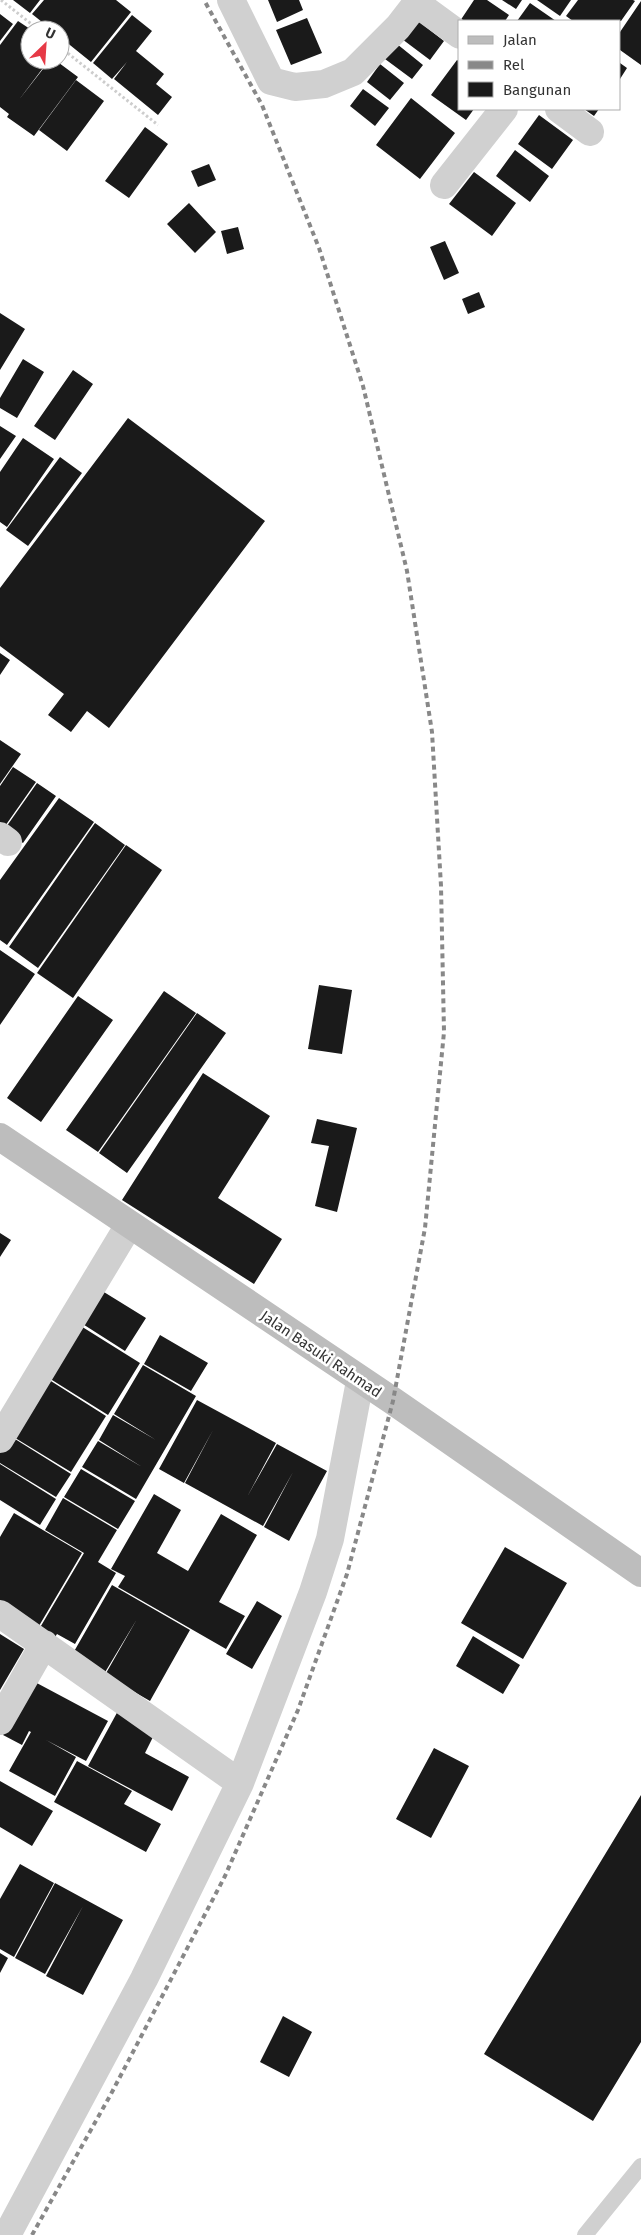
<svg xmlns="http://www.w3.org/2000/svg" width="641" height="2235" font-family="'Fira Sans',sans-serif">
	<rect width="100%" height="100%" fill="#fff"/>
	<!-- building -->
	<path fill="#1a1a1a" d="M13,0H40L30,13Z
		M44,0H116L131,12L91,62L60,37V30H52L32,14Z
		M268,0H299L303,10L277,22Z
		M474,0H487L509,15L505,21H460Z
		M502,0H522L516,9Z
		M537,0H571L560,16Z
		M578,0H633L635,1L621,21H573L566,16Z
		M641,1V65L620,50V32Z
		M530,3L556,21H517Z
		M0,14L13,24L0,41Z
		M132,15L152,31L136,51L164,74L156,84L172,97L158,115L114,79L127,62L112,79L93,63Z
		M307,18L322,53L291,65L276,30Z
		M417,20L444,41L430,60L402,39Z
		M18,21L30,29V60H49L18,101L50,60H55L78,77L34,136L7,117L9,114L0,107V45Z
		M397,44L423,65L412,79L385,59Z
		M457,60L460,62V109H474L466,120L431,95Z
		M620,63L627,68L620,79Z
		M380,64L404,83L390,100L367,82Z
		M76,80L104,101L67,151L39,130Z
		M363,89L389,108L375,126L350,106Z
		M411,98L455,133L420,179L376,145Z
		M584,109H599L594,116Z
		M539,115L573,140L552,169L518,144Z
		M145,127L168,144L129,198L105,181Z
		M515,150L549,176L530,202L496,176Z
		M209,164L216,180L198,187L191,171Z
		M474,172L516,203L492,236L449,204Z
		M189,203L216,232L195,253L167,224Z
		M238,227L244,249L227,254L221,231Z
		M445,241L459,273L444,280L430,247Z
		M479,292L485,307L468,314L462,299Z
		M0,313L25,329L0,370Z
		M23,359L44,372L17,418L0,408V398Z
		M73,370L93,384L55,440L34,426Z
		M128,418L265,521L109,728L87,711L71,732L48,715L64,694L0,646V588Z
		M0,426L16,436L0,459Z
		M23,438L54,459L7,527L0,522V472Z
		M60,457L82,473L28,546L6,530Z
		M0,653L10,660L0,675Z
		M0,740L21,754L0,784Z
		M13,767L36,782L3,829L0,827V786Z
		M37,783L56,796L23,843L4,830Z
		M59,798L94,822L7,945L0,940V880Z
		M95,823L125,845L38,968L9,947Z
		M126,845L162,870L73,998L37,973Z
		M0,950L35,974L0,1025Z
		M319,985L352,990L342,1054L308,1049Z
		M164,991L196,1013L98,1152L66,1130Z
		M78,996L113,1020L41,1122L7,1098Z
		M197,1013L226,1033L127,1173L99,1153Z
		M203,1073L270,1116L218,1198L282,1239L254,1284L122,1200Z
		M317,1119L357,1128L337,1212L315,1206L329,1146L311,1143Z
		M0,1233L11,1240L0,1257Z
		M99,1289L146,1318L125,1351L78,1321Z
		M76,1323L140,1363L108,1415L44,1375Z
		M160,1335L208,1363L191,1391L144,1364Z
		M143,1365L196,1396L136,1499L82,1467L98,1441L142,1467L99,1440L113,1415L156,1440L114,1414Z
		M43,1376L106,1416L71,1472L7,1433Z
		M197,1400L276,1443L247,1497L277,1444L327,1471L289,1541L264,1527L293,1472L263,1526L185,1483L213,1430L184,1483L159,1469Z
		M7,1434L71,1474L56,1497L0,1463V1445Z
		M0,1464L56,1499L40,1525L0,1500Z
		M81,1469L135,1501L118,1529L64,1497Z
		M154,1494L181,1510L157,1553L188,1571L221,1514L257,1535L219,1602L245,1616L226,1649L118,1587L125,1576L111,1569Z
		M63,1498L117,1530L98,1562L116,1573L75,1644L57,1634L50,1645L35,1636L84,1553L45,1530Z
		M14,1513L82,1553L36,1631L0,1609V1537Z
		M505,1547L567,1583L523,1659L461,1623Z
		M112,1585L190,1630L150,1701L105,1675L137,1619L104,1674L72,1655Z
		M257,1601L282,1616L252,1669L226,1654Z
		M0,1634L24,1649L0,1690Z
		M473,1636L520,1665L503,1694L456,1666Z
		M33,1681L108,1721L86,1761L46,1740L76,1757L55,1796L9,1771L31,1732L29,1731L22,1745L3,1735Z
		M119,1709L157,1729L145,1753L189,1777L172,1811L88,1766Z
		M434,1748L469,1766L431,1838L396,1819Z
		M77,1761L132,1791L124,1804L161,1824L146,1852L54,1802Z
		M0,1781L53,1811L32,1846L0,1827Z
		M641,1795V2042L593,2121L484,2054Z
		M20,1864L54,1883L14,1957L0,1949V1899Z
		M55,1883L123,1920L83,1995L46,1976L83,1906L45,1974L15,1958Z
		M0,1953L8,1958L0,1973Z
		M283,2016L312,2032L289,2077L260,2062Z"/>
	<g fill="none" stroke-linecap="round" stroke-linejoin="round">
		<!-- path -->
		<path stroke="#cdcdcd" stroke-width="3" stroke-dasharray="2.5 2.5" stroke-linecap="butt" d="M1,0L39,30
			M60,47L158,125"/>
		<!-- service -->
		<path stroke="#d0d0d0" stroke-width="16" d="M585,2235L641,2166"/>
		<!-- minor -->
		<path stroke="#d0d0d0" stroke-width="28" d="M231,0L271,81L295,87L324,84L353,72L398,27L419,0
			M416,3L460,35
			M559,109L590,132
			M444,185L504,109
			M0,836L8,842
			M0,1439L129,1225
			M0,1614L240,1783
			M0,1721L44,1644
			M7,2235L144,1979L240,1783L313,1592L330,1539L360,1381"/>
		<!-- secondary -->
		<path stroke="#bdbdbd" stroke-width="28" d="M0,1137L393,1401L641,1573"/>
		<!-- rail -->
		<path stroke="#888" stroke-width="4" stroke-dasharray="5 4" stroke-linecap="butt" d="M32,2235L111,2094L225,1876L298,1710L347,1574L393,1401L425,1228L444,1032L441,886L432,732L407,571L363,386L319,248L262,105L204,0"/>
	</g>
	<g text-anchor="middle" stroke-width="5" stroke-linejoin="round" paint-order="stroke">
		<!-- street labels -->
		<g font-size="15" fill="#333" stroke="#fff">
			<text transform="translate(321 1354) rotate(34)" y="5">Jalan Basuki Rahmad</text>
		</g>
	</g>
	<!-- legend -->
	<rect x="458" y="20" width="162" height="90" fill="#ffffff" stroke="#adadad"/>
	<rect x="468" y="36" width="25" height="8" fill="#bdbdbd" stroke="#adadad"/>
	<text x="503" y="45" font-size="15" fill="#333333">Jalan</text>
	<rect x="468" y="61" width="25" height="8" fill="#888888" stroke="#adadad"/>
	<text x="503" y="70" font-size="15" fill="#333333">Rel</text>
	<rect x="468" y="82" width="25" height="15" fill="#1a1a1a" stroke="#adadad"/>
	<text x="503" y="95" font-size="15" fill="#333333">Bangunan</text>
	<!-- north arrow -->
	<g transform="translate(45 45) rotate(25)"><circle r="24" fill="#ffffff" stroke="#adadad"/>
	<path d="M0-4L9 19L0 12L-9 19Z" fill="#e63946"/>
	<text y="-8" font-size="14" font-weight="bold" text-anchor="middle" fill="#333333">U</text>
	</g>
</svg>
